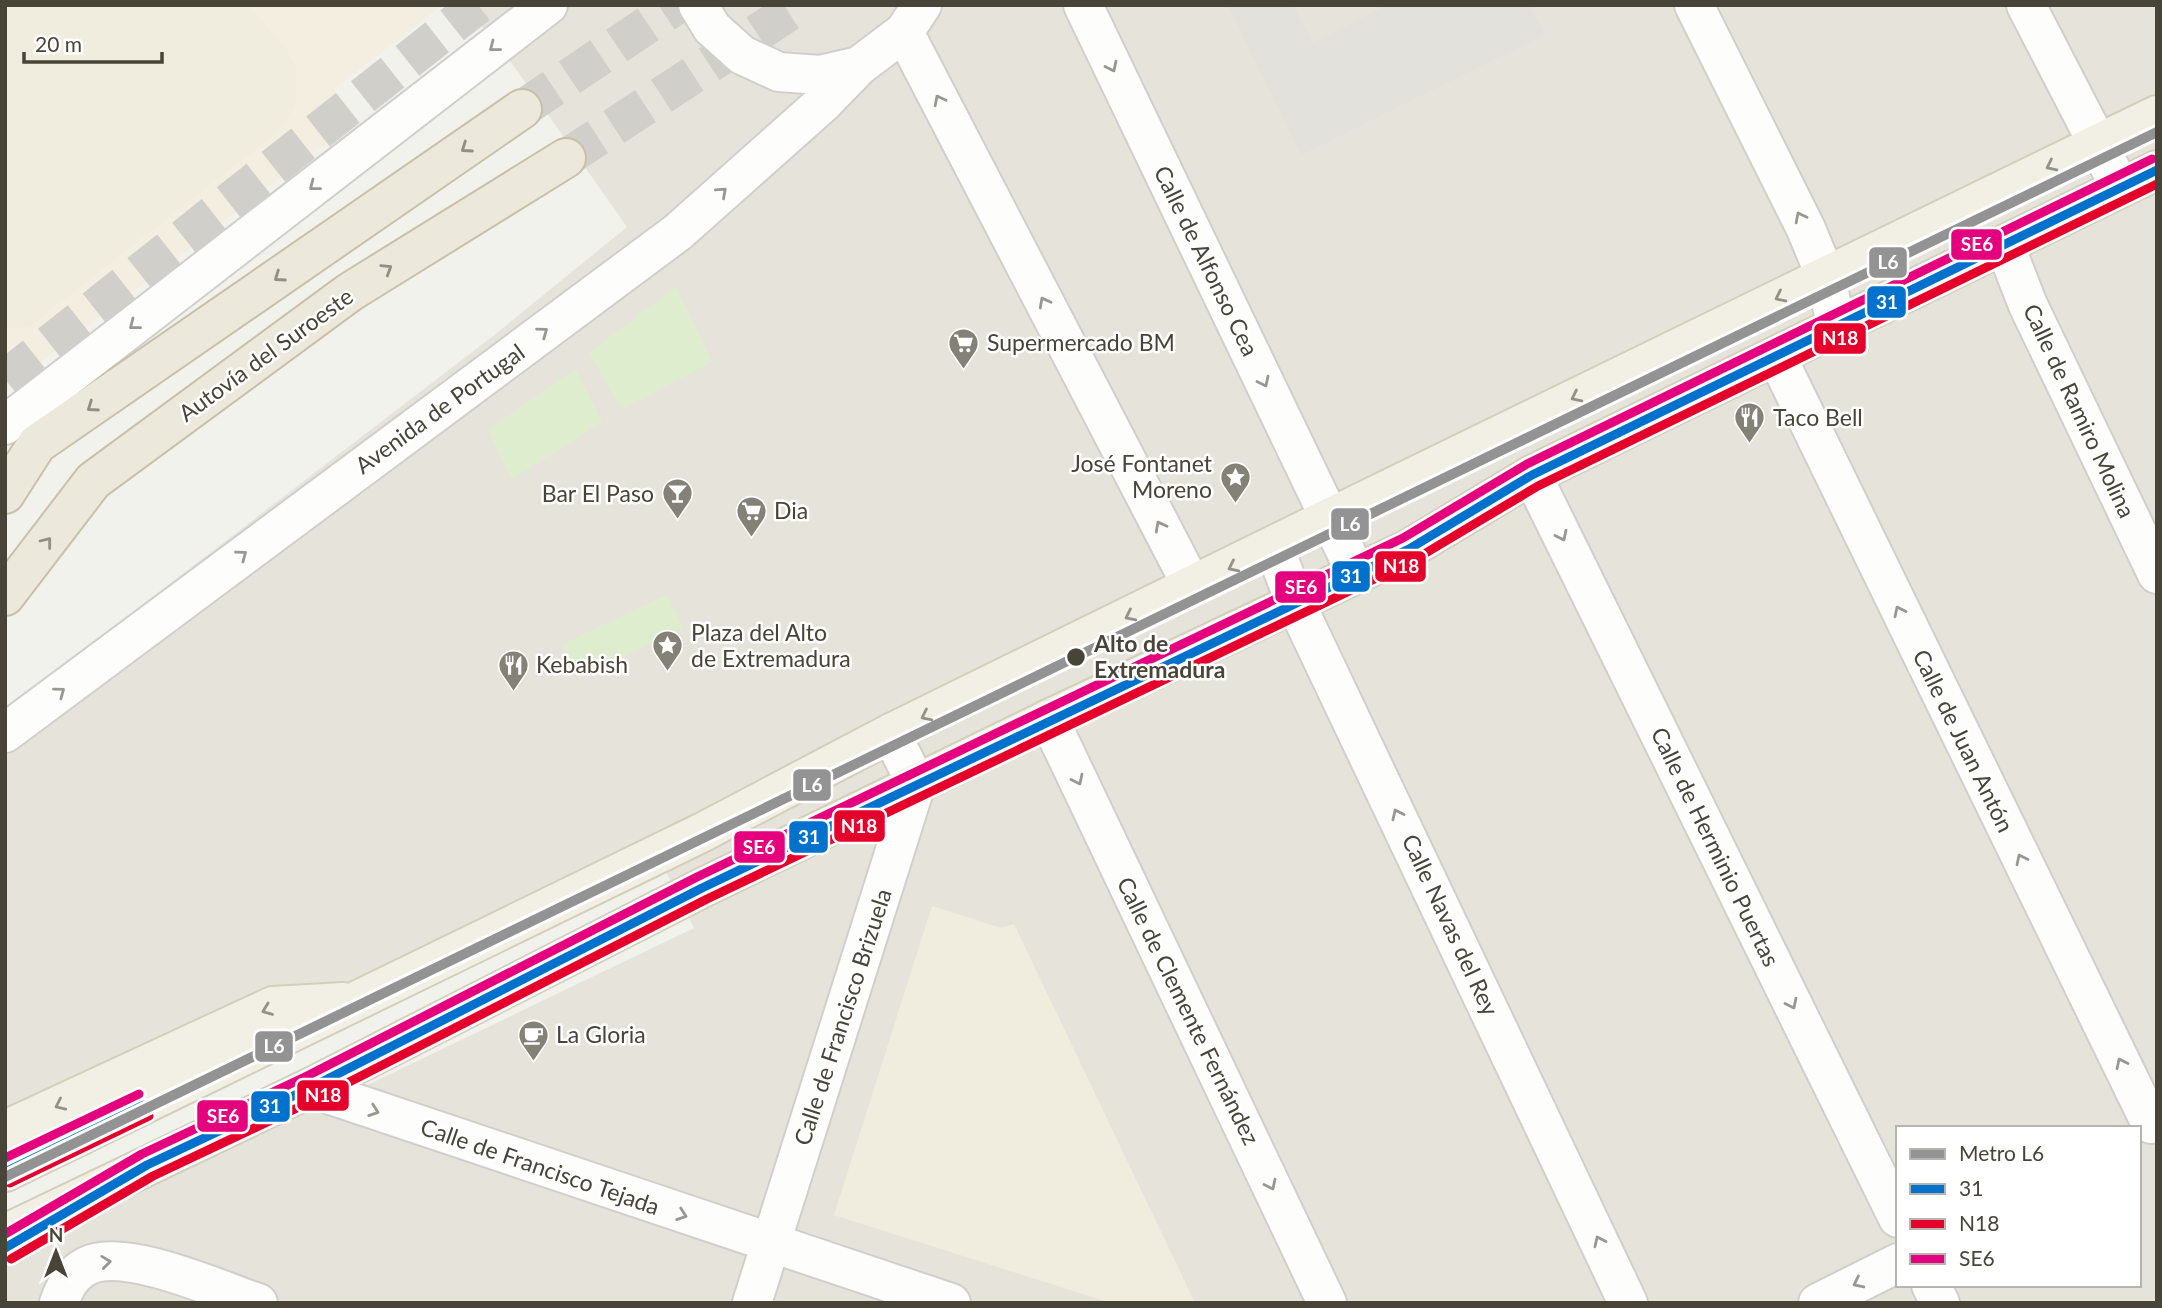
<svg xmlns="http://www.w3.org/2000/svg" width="2162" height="1308" font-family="Lato,sans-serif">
	<rect width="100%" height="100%" fill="#f2f2ed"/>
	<!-- residential -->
	<path fill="#e6e4da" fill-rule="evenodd" d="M464,5H2157V1303H5V1222L57,1199L313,1111L694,928L657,854L5,1131V710L493,336L627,227L508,58ZM1898,1128H2139V1285H1898Z"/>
	<!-- commercial -->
	<path fill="#f4eee0" d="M5,5H443L334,89L357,119L5,390Z"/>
	<!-- education -->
	<path fill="#f0eddf" d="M5,5H249L288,51L296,67L297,91L295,106L278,132L29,327L5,328Z
		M932,906L1001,928L1014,924L1195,1303H1111L834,1215Z"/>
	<!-- green -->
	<path fill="#deedce" d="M676,287L712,362L622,409L589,353Z
		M575,369L602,422L512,479L488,430Z
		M667,595L683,628L579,678L563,644Z"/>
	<!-- parking -->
	<path fill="#e2e1dc" d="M1228,5H1293L1313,43L1387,5H1529L1545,35L1301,155Z"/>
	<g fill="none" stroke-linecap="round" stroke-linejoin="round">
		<!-- highway-tunnel -->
		<path stroke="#d0cfc9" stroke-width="38" stroke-dasharray="38 19" stroke-linecap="butt" d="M522,109L677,5
			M566,158L800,5
			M5,379L478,5"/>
		<defs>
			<path id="minor" d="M698,5L712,28L742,55L779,72L820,75L859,66L904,32L922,5
				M1083,5L1356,573
				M1694,5L1806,229L1825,275L1837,328
				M2026,5L2120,187
				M904,32L1192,586
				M2005,246L2028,305L2157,574
				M1777,357L2151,1124
				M5,425L548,5
				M1532,475L1898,1218
				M1274,547L1295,602L1628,1303
				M1049,719L1327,1303
				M5,733L678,232L823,103L859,66
				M310,1088L951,1303
				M1931,1285L1940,1303
				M59,1303C65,1287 71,1274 87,1266C124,1247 219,1290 258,1303
				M752,1303L916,784L891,733
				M1818,1303L1898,1263"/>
			<path id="major" d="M5,1130L273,1006L343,1002
				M5,1172L703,832L891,733L1329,518L2157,115
				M5,1234L310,1088L702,888L1049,719L1409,549L1532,475L2157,170"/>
			<path id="highway" d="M5,494L37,444L522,109
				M5,596L93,481L350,292L566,158"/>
		</defs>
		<!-- minor casing -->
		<use href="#minor" stroke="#d0cfcb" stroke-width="42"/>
		<!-- major casing -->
		<use href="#major" stroke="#d4cfba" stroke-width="42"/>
		<!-- highway casing -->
		<use href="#highway" stroke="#cac0a8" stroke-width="42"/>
		<!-- minor -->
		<use href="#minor" stroke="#fdfdfc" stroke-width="38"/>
		<!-- major -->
		<use href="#major" stroke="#f2efe5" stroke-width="38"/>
		<!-- highway -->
		<use href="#highway" stroke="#ece8db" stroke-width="38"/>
		<defs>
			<path id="bus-1" d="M5,1172L144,1105
				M5,1248L147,1165L310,1088L702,888L1409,549L1532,475L2157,170"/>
			<path id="bus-2" d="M10,1183L149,1116
				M11,1259L153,1176L316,1099L707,899L1414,560L1538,486L2157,184"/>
			<path id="bus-3" d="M5,1158L139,1094
				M5,1234L142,1154L305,1077L697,877L1403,538L1527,464L2152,159"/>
		</defs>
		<!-- bus-1 casing -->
		<use href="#bus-1" stroke="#fff" stroke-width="14"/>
		<!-- bus-2 casing -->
		<use href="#bus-2" stroke="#fff" stroke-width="14"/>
		<!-- bus-3 casing -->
		<use href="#bus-3" stroke="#fff" stroke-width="14"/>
		<!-- bus-1 -->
		<use href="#bus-1" stroke="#0072ce" stroke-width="9"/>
		<!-- bus-2 -->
		<use href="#bus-2" stroke="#e4002b" stroke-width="9"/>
		<!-- bus-3 -->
		<use href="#bus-3" stroke="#e5007d" stroke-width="9"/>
		<defs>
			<path id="metro-1" d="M5,1177L2157,132"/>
		</defs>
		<!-- metro-1 casing -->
		<use href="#metro-1" stroke="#fff" stroke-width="16"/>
		<!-- metro-1 -->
		<use href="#metro-1" stroke="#939393" stroke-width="10"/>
	</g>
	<!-- one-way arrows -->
	<defs><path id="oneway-chevron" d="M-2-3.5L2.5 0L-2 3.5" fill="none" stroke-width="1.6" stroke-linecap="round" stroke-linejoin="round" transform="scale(1.75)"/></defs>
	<g stroke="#9a9790">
		<use href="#oneway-chevron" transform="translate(494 47) rotate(142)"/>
		<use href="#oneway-chevron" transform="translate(1112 67) rotate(64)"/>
		<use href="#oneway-chevron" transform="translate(939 100) rotate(-117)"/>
		<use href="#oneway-chevron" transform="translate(314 186) rotate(142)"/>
		<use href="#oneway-chevron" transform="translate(722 192) rotate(-42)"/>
		<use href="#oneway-chevron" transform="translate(1800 217) rotate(-117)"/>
		<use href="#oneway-chevron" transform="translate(1044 302) rotate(-118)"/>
		<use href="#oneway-chevron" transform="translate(134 325) rotate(142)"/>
		<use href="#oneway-chevron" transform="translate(543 332) rotate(-36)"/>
		<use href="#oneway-chevron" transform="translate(1264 382) rotate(64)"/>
		<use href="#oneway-chevron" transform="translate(1160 526) rotate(-118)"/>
		<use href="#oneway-chevron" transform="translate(1562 536) rotate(64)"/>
		<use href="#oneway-chevron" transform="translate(242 555) rotate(-37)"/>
		<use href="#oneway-chevron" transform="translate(1899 611) rotate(-116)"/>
		<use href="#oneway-chevron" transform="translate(60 692) rotate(-37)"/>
		<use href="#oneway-chevron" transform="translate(1078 780) rotate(64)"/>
		<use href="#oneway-chevron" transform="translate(1397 814) rotate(-115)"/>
		<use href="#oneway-chevron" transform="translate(2021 859) rotate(-116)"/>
		<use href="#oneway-chevron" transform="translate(1792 1004) rotate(64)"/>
		<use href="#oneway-chevron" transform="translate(2121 1063) rotate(-116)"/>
		<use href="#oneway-chevron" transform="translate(374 1111) rotate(19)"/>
		<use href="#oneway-chevron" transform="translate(1271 1185) rotate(64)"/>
		<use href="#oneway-chevron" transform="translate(682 1215) rotate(19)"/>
		<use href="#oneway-chevron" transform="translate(1599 1241) rotate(-115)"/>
		<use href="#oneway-chevron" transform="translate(106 1262) rotate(-7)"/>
		<use href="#oneway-chevron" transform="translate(1858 1283) rotate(154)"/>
	</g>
	<g stroke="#928e81">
		<use href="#oneway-chevron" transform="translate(466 148) rotate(145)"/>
		<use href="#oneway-chevron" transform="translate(387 269) rotate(-32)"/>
		<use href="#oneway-chevron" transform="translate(279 277) rotate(145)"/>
		<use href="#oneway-chevron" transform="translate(92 407) rotate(145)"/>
		<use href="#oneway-chevron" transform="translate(47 542) rotate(-52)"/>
	</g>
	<g stroke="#959186">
		<use href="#oneway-chevron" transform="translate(2051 166) rotate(154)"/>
		<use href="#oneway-chevron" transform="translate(1780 297) rotate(154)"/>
		<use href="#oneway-chevron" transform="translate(1576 397) rotate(154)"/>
		<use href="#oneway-chevron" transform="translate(1233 567) rotate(154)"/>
		<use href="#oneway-chevron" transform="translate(1130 616) rotate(154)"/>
		<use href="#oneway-chevron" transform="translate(926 716) rotate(154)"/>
		<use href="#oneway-chevron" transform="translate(267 1010) rotate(159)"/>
		<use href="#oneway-chevron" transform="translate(60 1105) rotate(155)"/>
	</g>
	<!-- icons -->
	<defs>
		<symbol id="supermarket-pin" viewBox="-11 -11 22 30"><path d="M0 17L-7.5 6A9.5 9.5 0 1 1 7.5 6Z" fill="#848177" stroke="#fff"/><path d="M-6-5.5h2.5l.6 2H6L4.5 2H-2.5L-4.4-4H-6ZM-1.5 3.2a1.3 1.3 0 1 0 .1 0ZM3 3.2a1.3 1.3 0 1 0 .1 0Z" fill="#fff"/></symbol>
		<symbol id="restaurant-pin" viewBox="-11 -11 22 30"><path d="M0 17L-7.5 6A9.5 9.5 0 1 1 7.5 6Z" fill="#848177" stroke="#fff"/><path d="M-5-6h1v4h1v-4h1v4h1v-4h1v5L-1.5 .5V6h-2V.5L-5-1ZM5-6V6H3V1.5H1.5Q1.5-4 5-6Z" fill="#fff"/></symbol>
		<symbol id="sight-pin" viewBox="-11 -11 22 30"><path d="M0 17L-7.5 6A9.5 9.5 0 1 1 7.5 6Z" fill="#848177" stroke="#fff"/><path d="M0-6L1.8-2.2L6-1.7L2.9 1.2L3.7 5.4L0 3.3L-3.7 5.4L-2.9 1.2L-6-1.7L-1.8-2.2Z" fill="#fff"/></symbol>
		<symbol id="bar-pin" viewBox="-11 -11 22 30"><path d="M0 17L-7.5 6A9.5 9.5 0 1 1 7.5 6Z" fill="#848177" stroke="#fff"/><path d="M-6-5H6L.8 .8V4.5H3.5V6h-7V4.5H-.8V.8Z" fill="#fff"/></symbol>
		<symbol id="cafe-pin" viewBox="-11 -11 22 30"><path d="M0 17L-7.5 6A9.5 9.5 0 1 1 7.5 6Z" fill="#848177" stroke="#fff"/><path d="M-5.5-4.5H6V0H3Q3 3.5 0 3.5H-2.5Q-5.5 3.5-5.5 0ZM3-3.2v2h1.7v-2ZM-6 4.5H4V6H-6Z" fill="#fff"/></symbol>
	</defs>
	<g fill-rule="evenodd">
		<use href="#supermarket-pin" x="946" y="326" width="35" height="47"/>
		<use href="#restaurant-pin" x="1732" y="400" width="35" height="47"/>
		<use href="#sight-pin" x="1218" y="460" width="35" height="47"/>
		<use href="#bar-pin" x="660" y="476" width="35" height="47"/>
		<use href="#supermarket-pin" x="734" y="494" width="35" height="47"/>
		<use href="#sight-pin" x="650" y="628" width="35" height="47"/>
		<use href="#restaurant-pin" x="496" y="648" width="35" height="47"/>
		<use href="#cafe-pin" x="516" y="1018" width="35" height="47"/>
	</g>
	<!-- markers -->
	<circle fill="#494438" stroke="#fff" stroke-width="2.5" cx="1076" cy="657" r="10"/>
	<g text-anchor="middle" stroke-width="5" stroke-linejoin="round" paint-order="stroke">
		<!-- street labels -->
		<g font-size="23" fill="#494438" stroke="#fff">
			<text transform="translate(1206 261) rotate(64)" y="8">Calle de Alfonso Cea</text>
			<text transform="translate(266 355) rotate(-36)" y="8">Autovía del Suroeste</text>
			<text transform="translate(440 409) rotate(-36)" y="8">Avenida de Portugal</text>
			<text transform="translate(2079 411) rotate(65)" y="8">Calle de Ramiro Molina</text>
			<text transform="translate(1963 741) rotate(64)" y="8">Calle de Juan Antón</text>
			<text transform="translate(1715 847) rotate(64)" y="8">Calle de Herminio Puertas</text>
			<text transform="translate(1450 925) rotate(65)" y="8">Calle Navas del Rey</text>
			<text transform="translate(1188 1011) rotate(64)" y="8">Calle de Clemente Fernández</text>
			<text transform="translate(843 1017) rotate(-72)" y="8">Calle de Francisco Brizuela</text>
			<text transform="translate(540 1167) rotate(19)" y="8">Calle de Francisco Tejada</text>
		</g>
		<!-- poi labels -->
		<g font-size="23" fill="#494438" stroke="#fff" text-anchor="start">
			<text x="987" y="351">Supermercado BM</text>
			<text x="1773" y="426">Taco Bell</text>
			<text x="1212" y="472" text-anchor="end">José Fontanet<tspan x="1212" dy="26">Moreno</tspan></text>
			<text x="654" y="502" text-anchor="end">Bar El Paso</text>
			<text x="774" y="519">Dia</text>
			<text x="691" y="641">Plaza del Alto<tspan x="691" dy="26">de Extremadura</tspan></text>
			<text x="536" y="673">Kebabish</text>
			<text x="556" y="1043">La Gloria</text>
		</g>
		<!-- stop labels -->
		<g font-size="23" font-weight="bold" fill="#494438" stroke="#fff" text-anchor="start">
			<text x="1094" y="652">Alto de<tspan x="1094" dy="26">Extremadura</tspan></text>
		</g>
	</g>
	<g stroke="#fff" stroke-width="2.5">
		<rect x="1950" y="228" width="53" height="33" rx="7" fill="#e5007d"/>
		<rect x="1868" y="246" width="40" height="33" rx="7" fill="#939393"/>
		<rect x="1866" y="285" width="41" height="34" rx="7" fill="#0072ce"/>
		<rect x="1813" y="322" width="54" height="33" rx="7" fill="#e4002b"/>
		<rect x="1330" y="507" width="40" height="34" rx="7" fill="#939393"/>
		<rect x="1374" y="550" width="53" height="33" rx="7" fill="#e4002b"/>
		<rect x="1331" y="560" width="40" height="33" rx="7" fill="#0072ce"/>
		<rect x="1274" y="570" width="53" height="34" rx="7" fill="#e5007d"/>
		<rect x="792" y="768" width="40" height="34" rx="7" fill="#939393"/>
		<rect x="833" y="809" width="53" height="34" rx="7" fill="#e4002b"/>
		<rect x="788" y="820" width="41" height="34" rx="7" fill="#0072ce"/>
		<rect x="733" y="830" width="53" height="34" rx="7" fill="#e5007d"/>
		<rect x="254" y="1030" width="40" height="33" rx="7" fill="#939393"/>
		<rect x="296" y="1079" width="54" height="33" rx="7" fill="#e4002b"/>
		<rect x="250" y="1090" width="41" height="33" rx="7" fill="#0072ce"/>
		<rect x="196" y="1099" width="53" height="34" rx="7" fill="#e5007d"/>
	</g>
	<g font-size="19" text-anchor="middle" font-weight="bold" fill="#fff">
		<text x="1977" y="251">SE6</text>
		<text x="1888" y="269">L6</text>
		<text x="1887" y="309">31</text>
		<text x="1840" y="345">N18</text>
		<text x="1350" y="531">L6</text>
		<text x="1401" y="573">N18</text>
		<text x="1351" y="583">31</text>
		<text x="1301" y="594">SE6</text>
		<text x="812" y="792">L6</text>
		<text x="859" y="833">N18</text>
		<text x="809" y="844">31</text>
		<text x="759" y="854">SE6</text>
		<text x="274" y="1053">L6</text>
		<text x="323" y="1102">N18</text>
		<text x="270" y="1113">31</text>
		<text x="223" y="1123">SE6</text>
	</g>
	<!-- border -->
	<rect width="2162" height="1308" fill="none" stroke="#494438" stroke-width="14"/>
	<!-- legend -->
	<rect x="1896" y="1126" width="245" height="161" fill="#ffffff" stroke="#b6b4af" stroke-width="2"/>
	<rect x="1910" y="1149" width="35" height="10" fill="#939393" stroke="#b6b4af" stroke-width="2"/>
	<text x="1959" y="1161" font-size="21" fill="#494438">Metro L6</text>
	<rect x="1910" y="1184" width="35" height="10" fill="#0072ce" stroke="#b6b4af" stroke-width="2"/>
	<text x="1959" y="1196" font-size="21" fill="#494438">31</text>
	<rect x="1910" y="1219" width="35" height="10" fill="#e4002b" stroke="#b6b4af" stroke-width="2"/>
	<text x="1959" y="1231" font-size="21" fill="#494438">N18</text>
	<rect x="1910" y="1254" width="35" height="10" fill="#e5007d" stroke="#b6b4af" stroke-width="2"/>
	<text x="1959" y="1266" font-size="21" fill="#494438">SE6</text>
	<!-- north arrow -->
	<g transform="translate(56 1252)" stroke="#ffffff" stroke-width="5" paint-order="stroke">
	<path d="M0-5L12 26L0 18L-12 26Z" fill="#494438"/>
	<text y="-10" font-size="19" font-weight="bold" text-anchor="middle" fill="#494438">N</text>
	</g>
	<!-- scale -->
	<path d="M24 52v10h138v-10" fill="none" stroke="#494438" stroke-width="3.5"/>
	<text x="35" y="52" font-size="21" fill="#494438" stroke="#ffffff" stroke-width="5" paint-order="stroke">20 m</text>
</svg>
